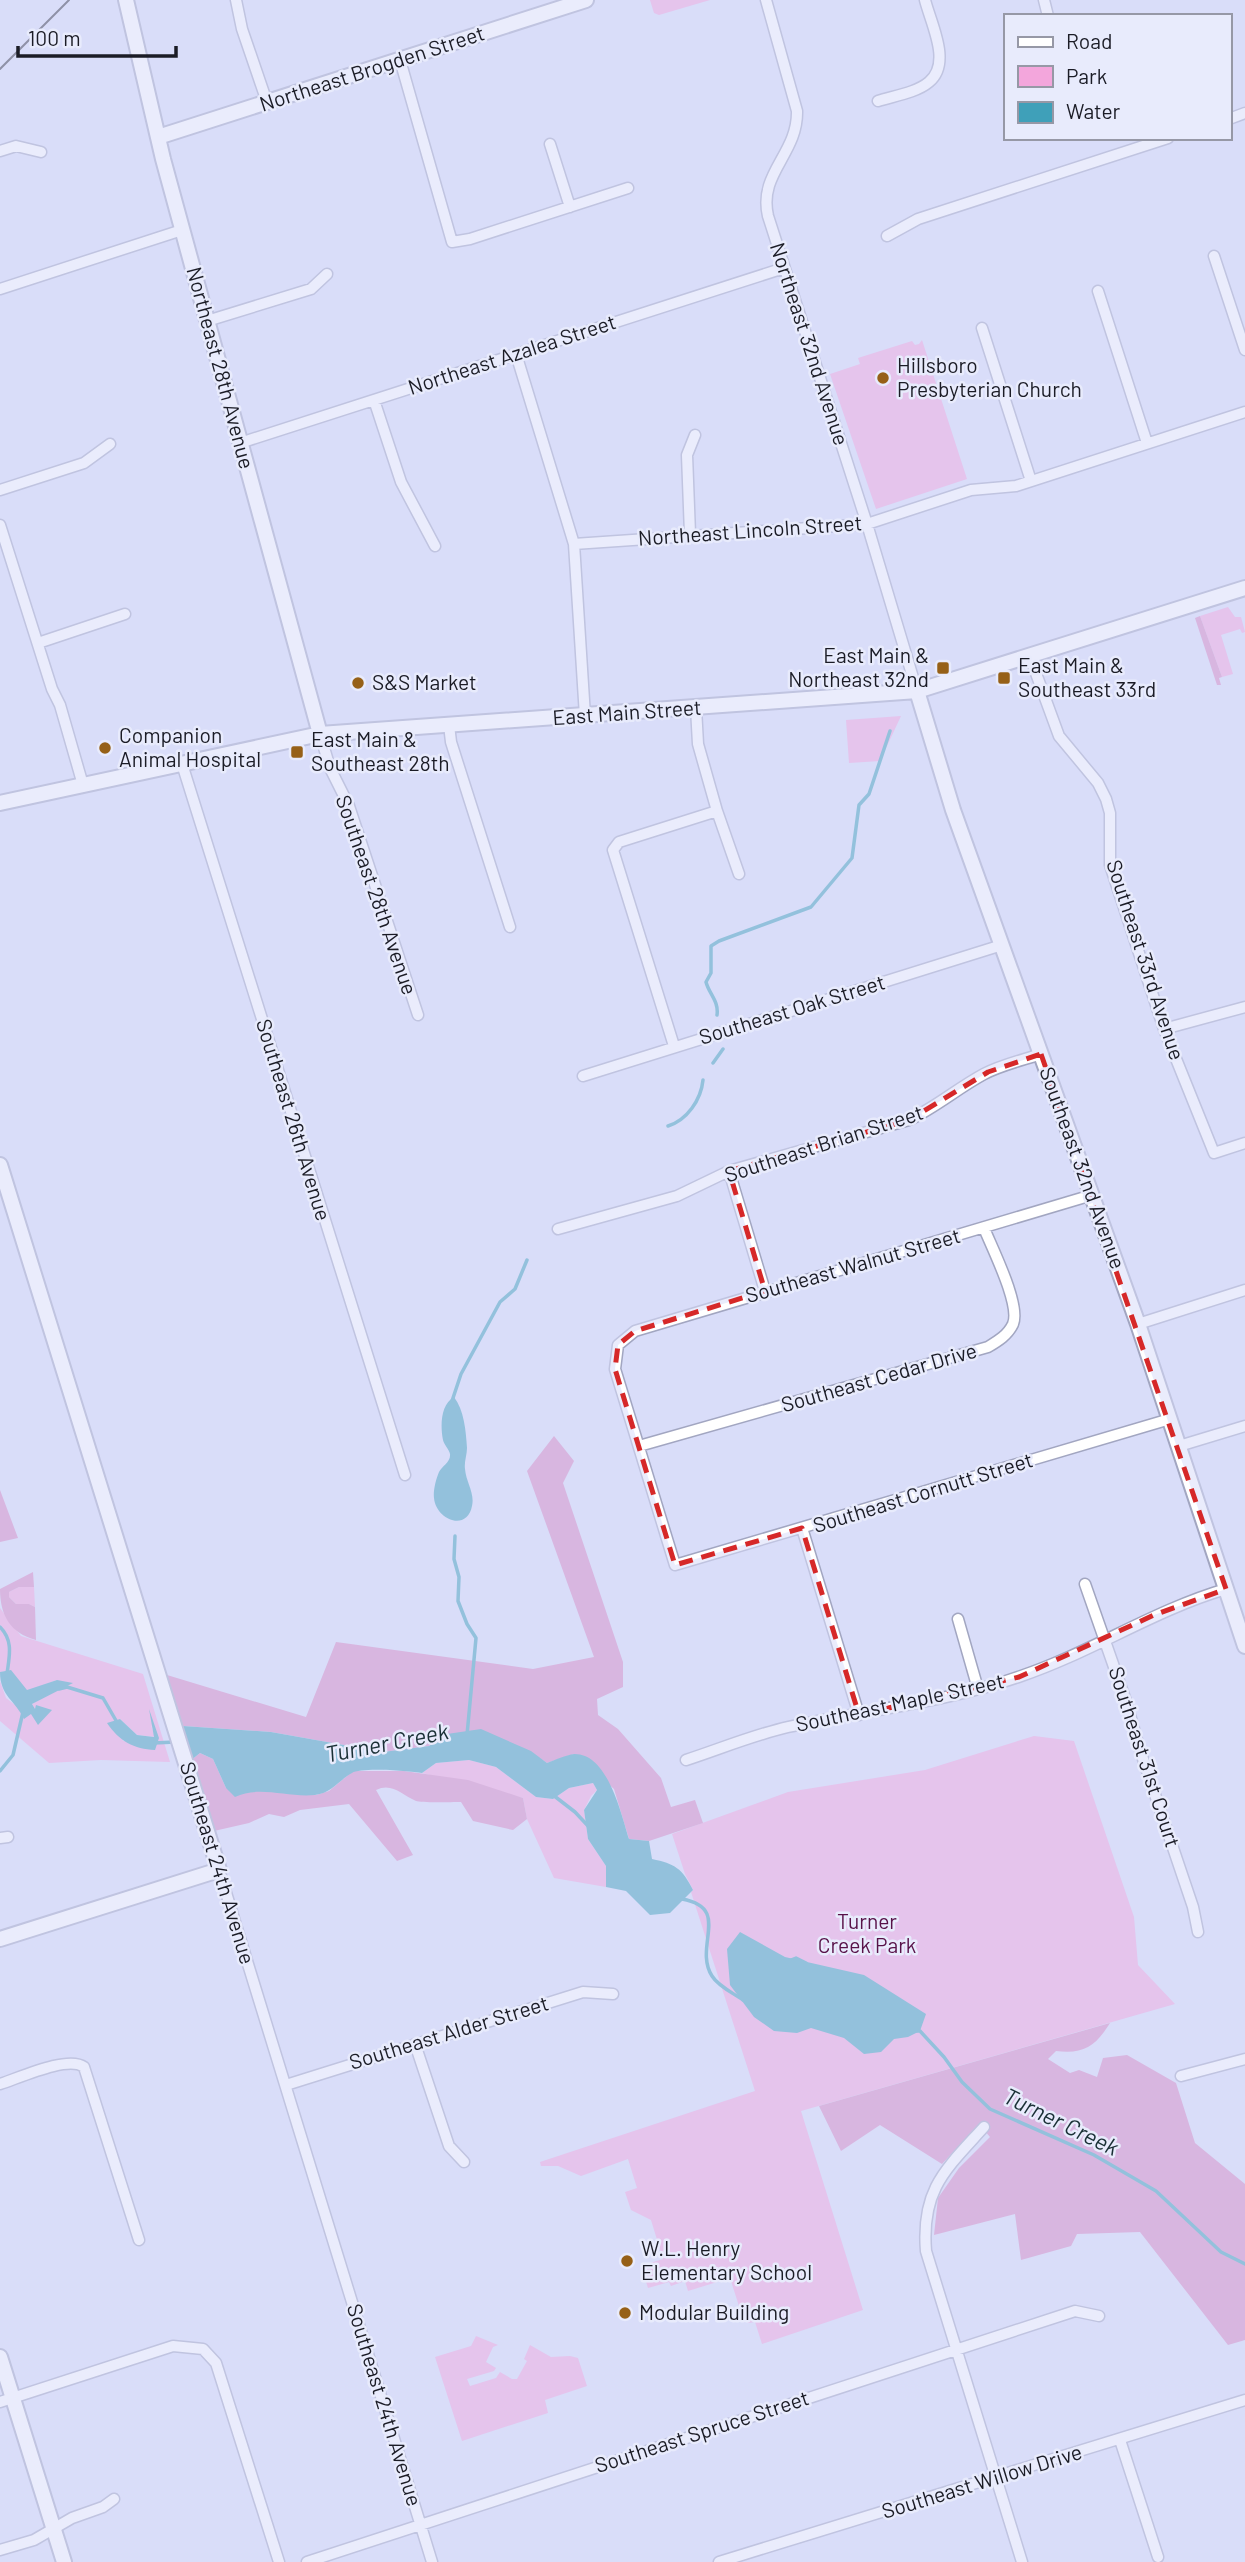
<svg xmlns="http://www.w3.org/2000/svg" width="1245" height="2562" font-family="Barlow,sans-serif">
	<rect width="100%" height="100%" fill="#d9ddf9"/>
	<!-- green -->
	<path fill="#f3a6dc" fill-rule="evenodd" d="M650,0H710L659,15L654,13Z
		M922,340L967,479L876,509L830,374L860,364L858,358L912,341L915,345L919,344Z
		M1228,607L1235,617H1241L1245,632L1242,633L1240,629L1221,635L1233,674L1222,677L1200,616Z
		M901,716L880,761L849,763L846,720Z
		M19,1587H34L35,1607L29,1604H16L9,1597V1592Z
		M0,1608L21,1636L143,1674L170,1762L101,1760L49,1763L0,1721V1681L6,1698L19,1708L35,1710L32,1704L44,1697L57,1680L27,1691L11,1671L0,1672ZM120,1719L137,1735L155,1737L151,1725L159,1738L123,1741Z
		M1034,1736L1074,1741L1134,1917L1138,1965L1175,2004L801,2111L863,2310L762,2344L755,2322L748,2323L743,2306H739L730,2278L688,2291L685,2281L671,2286L669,2282L648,2288L641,2266L663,2259L651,2220L631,2210L625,2192L637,2188L628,2159L581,2176L558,2166H541L540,2162L755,2091L691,1892L693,1890L685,1874L672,1834L788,1792L925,1770Z
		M469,1760L496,1767L536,1797L553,1799L569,1788L593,1783L597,1790L591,1796L584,1810L588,1839L606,1866V1887L554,1878L527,1819L523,1798L422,1773L436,1763Z
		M476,2336L498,2345L493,2347L486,2362L496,2368L494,2371L467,2379L470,2386L496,2378L500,2372L512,2379H517L527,2361L524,2359L530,2345L551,2357L570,2356L578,2358L587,2386L545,2400L548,2413L462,2441L435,2357L471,2346Z"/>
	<!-- forest -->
	<path fill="#d888c0" d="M1200,616L1222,677L1219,678L1221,685H1217L1195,618Z
		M554,1436L574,1461L563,1483L623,1662V1687L597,1699L598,1715L618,1729L661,1778L671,1807L695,1800L703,1823L649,1841L629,1839L614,1789L574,1754L547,1763C517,1742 483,1739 447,1734L429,1746L383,1752L271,1732L183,1726L167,1675L306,1717L336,1642L533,1669L594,1657L527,1471Z
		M0,1490L18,1538L0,1542Z
		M33,1572L34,1587H19L9,1592V1597L16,1604H29L35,1607L36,1640C10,1633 0,1615 0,1589Z
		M200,1753L213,1759L226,1788L316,1795L329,1791L353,1771H404L468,1780L523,1798L527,1819L513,1830L473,1821L461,1802C451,1802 421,1803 416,1801C402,1795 392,1782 376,1790L413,1855L397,1861L349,1804L300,1810L284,1817L269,1814L249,1823L214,1831L190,1761Z
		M1110,2023C1095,2047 1084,2054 1056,2051L1048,2059L1070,2073L1079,2070L1097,2077L1103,2058L1127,2055L1176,2083L1195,2143L1245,2184V2340L1228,2345L1140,2232L1077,2234L1071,2246L1021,2260L1015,2214L934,2235L938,2198L959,2168L990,2137L979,2124L942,2164L880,2125L841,2151L819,2106Z"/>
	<!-- water -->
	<path fill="#3fa0b9" d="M454,1397C464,1410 466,1431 467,1448C467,1455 464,1462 465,1469C466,1482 475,1493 472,1506C467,1532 436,1520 434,1498C433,1491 436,1479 439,1472C442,1466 451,1462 450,1454C449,1449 444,1445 443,1440C440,1425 441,1404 454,1397Z
		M11,1670L27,1690L57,1680L73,1683L32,1704L35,1709L36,1705L52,1710L38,1725L31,1714L24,1719C15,1700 0,1696 0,1672Z
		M149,1709L159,1738L155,1750C134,1749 119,1741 107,1723L120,1719L137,1735L154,1737Z
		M183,1726L271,1732L383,1752L429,1746L447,1734L481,1729L531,1751L547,1763C555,1760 566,1755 574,1754C608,1753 621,1814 629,1839L649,1841L652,1859C675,1864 682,1868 693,1890L670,1913L650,1915L626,1891L606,1887V1866L588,1839L584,1810L597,1790L593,1783L569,1788L553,1799L536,1797L496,1767L469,1760L436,1763L422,1773C410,1771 361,1767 352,1773C339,1780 332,1793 315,1795C288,1798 259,1785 235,1797L226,1788L213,1759L200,1753L190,1761Z
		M740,1932L785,1957L864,1975L926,2014L920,2031L908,2037L894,2039L881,2052L864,2054L844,2038L811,2028L797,2033L774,2031L754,2017L730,1985L727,1949Z"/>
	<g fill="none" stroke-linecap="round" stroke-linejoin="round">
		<!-- stream -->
		<path stroke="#3fa0b9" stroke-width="3.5" d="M717,1015C719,1001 709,994 706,982L711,973V946L719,941L811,907L852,858L859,805L869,794L890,731
			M713,1063L723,1049
			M668,1126C687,1120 701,1100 703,1080
			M452,1401L461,1374L500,1302L515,1289L527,1260
			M455,1536L454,1559L459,1577L458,1601L467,1624L476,1638L467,1735
			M0,1627C14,1641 9,1657 7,1674
			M59,1689L67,1687L103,1698L118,1724
			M154,1743L175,1742
			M0,1771L13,1755L23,1712
			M553,1795L575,1812L589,1827
			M682,1899C732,1908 693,1946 712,1976C718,1986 733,1993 743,2000
			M791,1960L796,1958L806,1963
			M915,2031H920L944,2057L962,2082L990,2109L1094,2155L1156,2191L1221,2252L1245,2264"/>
		<defs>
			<path id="street" d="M236,0L242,29L267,102
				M766,0L797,111C798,154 758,173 768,216L867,524L917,691
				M1044,0L1048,16
				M400,60L452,242L470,239L628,188
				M878,101C893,96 916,93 929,82C952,63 931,24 925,0
				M1229,119L1245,113
				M550,144L570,207
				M0,151L16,146L41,152
				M887,236L918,219L1168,138
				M1214,256L1245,350
				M0,289L182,230
				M1098,291L1147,443
				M207,321L311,289L327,274
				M982,328L1031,481
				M516,354L574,544L585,716
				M374,400L401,482L435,546
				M240,443L784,268
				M0,490L84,463L110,444
				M0,525L52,689L60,705L83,785
				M690,534L687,455L695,435
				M574,544L867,524L971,490L1016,486L1245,412
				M38,643L125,614
				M1030,657L1059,736L1098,783L1106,799L1110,813V865L1164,1029L1214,1153L1245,1143
				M449,725L451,742L510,927
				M320,734L330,768L349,806L418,1015
				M182,764L405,1475
				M717,811L739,874
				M1164,1029L1245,1007
				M674,1046L613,850L619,842L717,811L698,744L696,708
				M583,1076L1002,945
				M729,1171L765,1291
				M1092,1195L635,1331L618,1345L615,1369L675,1565L1170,1419
				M558,1229L677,1196L729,1171L909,1120C936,1107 958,1088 984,1074C1001,1065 1023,1060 1041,1054
				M1138,1324L1245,1290
				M639,1446L988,1347C998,1341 1008,1335 1013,1324C1021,1305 992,1248 984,1228
				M1179,1446L1245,1426
				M802,1528L859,1715
				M1085,1584L1127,1704L1139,1747L1193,1907L1198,1932
				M958,1619L978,1689
				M686,1760C720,1749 753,1735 788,1727C865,1710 945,1703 1021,1676C1092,1652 1154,1610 1226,1589
				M0,1838L8,1837
				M219,1870L432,2562
				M415,2044L449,2146L464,2162
				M1181,2076L1245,2059
				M0,2084C19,2078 68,2055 84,2067L139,2240
				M286,2085L583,1992L613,1994
				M984,2127C946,2169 921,2189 926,2251L1022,2562
				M0,2402L173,2346L203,2349L216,2363L279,2562
				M1120,2440L1158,2557
				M0,2550L34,2540L72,2518L103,2507L114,2499
				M307,2562L1075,2311L1099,2316
				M719,2562L1245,2400"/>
			<path id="secondary" d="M126,0L163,159L320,734
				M158,137L586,0
				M917,691L953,810L1138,1324L1245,1646
				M0,803L320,734L917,691L1245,588
				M0,1165L219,1870L0,1939
				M0,2357L64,2562"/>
		</defs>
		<!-- street casing -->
		<use href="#street" stroke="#a2a6c1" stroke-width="13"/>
		<!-- secondary casing -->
		<use href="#secondary" stroke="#a2a6c1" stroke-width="18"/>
		<!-- street -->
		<use href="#street" stroke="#fff" stroke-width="10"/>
		<!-- secondary -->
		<use href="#secondary" stroke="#fff" stroke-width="14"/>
		<!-- tram -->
		<path stroke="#353743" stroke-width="2" d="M0,69L69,0"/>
	</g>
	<!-- marked area -->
	<path d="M0 0H1245V2562H0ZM1041,1054L1226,1589L1154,1615L1019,1677L859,1715L802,1528L675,1565L615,1369L618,1345L635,1331L765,1291L729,1171L909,1120L988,1072Z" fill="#d9ddf9" fill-opacity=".55" fill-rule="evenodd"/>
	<path fill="none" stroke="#d62828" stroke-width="5" stroke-dasharray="14 9" stroke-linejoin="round" d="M1041,1054L1226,1589L1154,1615L1019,1677L859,1715L802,1528L675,1565L615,1369L618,1345L635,1331L765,1291L729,1171L909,1120L988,1072Z"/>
	<!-- markers -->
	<g fill="#966017" stroke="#e8ebfc" stroke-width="2.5">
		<circle cx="883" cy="378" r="7"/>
		<rect x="936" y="661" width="14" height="14" rx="3.5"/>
		<rect x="997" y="671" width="14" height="14" rx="3.5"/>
		<circle cx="358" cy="683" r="7"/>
		<circle cx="105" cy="748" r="7"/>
		<rect x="290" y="745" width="14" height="14" rx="3.5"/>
		<circle cx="627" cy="2261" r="7"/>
		<circle cx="625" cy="2313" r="7"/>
	</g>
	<g text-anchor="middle" stroke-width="5" stroke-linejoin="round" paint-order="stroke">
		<!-- street labels -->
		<g font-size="21" fill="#1b1c26" stroke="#e8ebfc">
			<text transform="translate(372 69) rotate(-18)" y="7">Northeast Brogden Street</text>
			<text transform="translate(809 344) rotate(72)" y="7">Northeast 32nd Avenue</text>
			<text transform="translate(512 355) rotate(-18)" y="7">Northeast Azalea Street</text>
			<text transform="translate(220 368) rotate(75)" y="7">Northeast 28th Avenue</text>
			<text transform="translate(750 531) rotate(-4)" y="7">Northeast Lincoln Street</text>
			<text transform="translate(627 713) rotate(-4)" y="7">East Main Street</text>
			<text transform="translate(376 895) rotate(71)" y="7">Southeast 28th Avenue</text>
			<text transform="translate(1145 960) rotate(72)" y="7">Southeast 33rd Avenue</text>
			<text transform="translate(792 1010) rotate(-17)" y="7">Southeast Oak Street</text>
			<text transform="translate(293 1120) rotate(73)" y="7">Southeast 26th Avenue</text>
			<text transform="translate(824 1144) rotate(-18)" y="7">Southeast Brian Street</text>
			<text transform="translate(1082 1168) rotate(70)" y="7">Southeast 32nd Avenue</text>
			<text transform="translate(853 1266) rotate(-16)" y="7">Southeast Walnut Street</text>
			<text transform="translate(879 1378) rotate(-16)" y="7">Southeast Cedar Drive</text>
			<text transform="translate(923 1493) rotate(-17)" y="7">Southeast Cornutt Street</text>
			<text transform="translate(900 1703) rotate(-12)" y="7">Southeast Maple Street</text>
			<text transform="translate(1144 1757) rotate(72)" y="7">Southeast 31st Court</text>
			<text transform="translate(217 1863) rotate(73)" y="7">Southeast 24th Avenue</text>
			<text transform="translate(449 2033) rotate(-17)" y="7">Southeast Alder Street</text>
			<text transform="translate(384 2405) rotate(73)" y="7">Southeast 24th Avenue</text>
			<text transform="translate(702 2432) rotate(-18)" y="7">Southeast Spruce Street</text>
			<text transform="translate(982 2482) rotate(-17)" y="7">Southeast Willow Drive</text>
		</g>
		<!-- poi labels -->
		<g font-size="21" fill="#1b1c26" stroke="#e8ebfc" text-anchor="start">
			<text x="897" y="373">Hillsboro<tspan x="897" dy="24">Presbyterian Church</tspan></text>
			<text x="929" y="663" text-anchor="end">East Main &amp;<tspan x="929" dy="24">Northeast 32nd</tspan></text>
			<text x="1018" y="673">East Main &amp;<tspan x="1018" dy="24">Southeast 33rd</tspan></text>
			<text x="372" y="690">S&amp;S Market</text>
			<text x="119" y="743">Companion<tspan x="119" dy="24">Animal Hospital</tspan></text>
			<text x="311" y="747">East Main &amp;<tspan x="311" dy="24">Southeast 28th</tspan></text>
			<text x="641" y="2256">W.L. Henry<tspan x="641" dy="24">Elementary School</tspan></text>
			<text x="639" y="2320">Modular Building</text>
		</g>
		<!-- park labels -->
		<g font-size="21" fill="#581249" stroke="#e8ebfc">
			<text x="867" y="1929">Turner<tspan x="867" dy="24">Creek Park</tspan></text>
		</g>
		<!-- water labels -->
		<g font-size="23" font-style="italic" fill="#1a3036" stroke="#e8ebfc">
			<text transform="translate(387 1743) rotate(-11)" y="8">Turner Creek</text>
			<text transform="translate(1061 2122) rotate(26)" y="8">Turner Creek</text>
		</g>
	</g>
	<!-- legend -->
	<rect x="1004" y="14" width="228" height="126" fill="#e8ebfc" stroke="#9698a6" stroke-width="2"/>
	<rect x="1018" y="37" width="35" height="10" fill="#ffffff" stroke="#9698a6" stroke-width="2"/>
	<text x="1066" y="49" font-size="21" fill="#1b1c26">Road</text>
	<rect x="1018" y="66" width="35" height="21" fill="#f3a6dc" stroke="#9698a6" stroke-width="2"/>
	<text x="1066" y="84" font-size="21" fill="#1b1c26">Park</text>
	<rect x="1018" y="102" width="35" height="21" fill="#3fa0b9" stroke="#9698a6" stroke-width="2"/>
	<text x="1066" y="119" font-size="21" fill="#1b1c26">Water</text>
	<!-- scale -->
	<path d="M18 46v10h158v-10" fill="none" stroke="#1b1c26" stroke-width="3.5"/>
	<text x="28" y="46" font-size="21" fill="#1b1c26" stroke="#e8ebfc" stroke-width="5" paint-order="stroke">100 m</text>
</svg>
